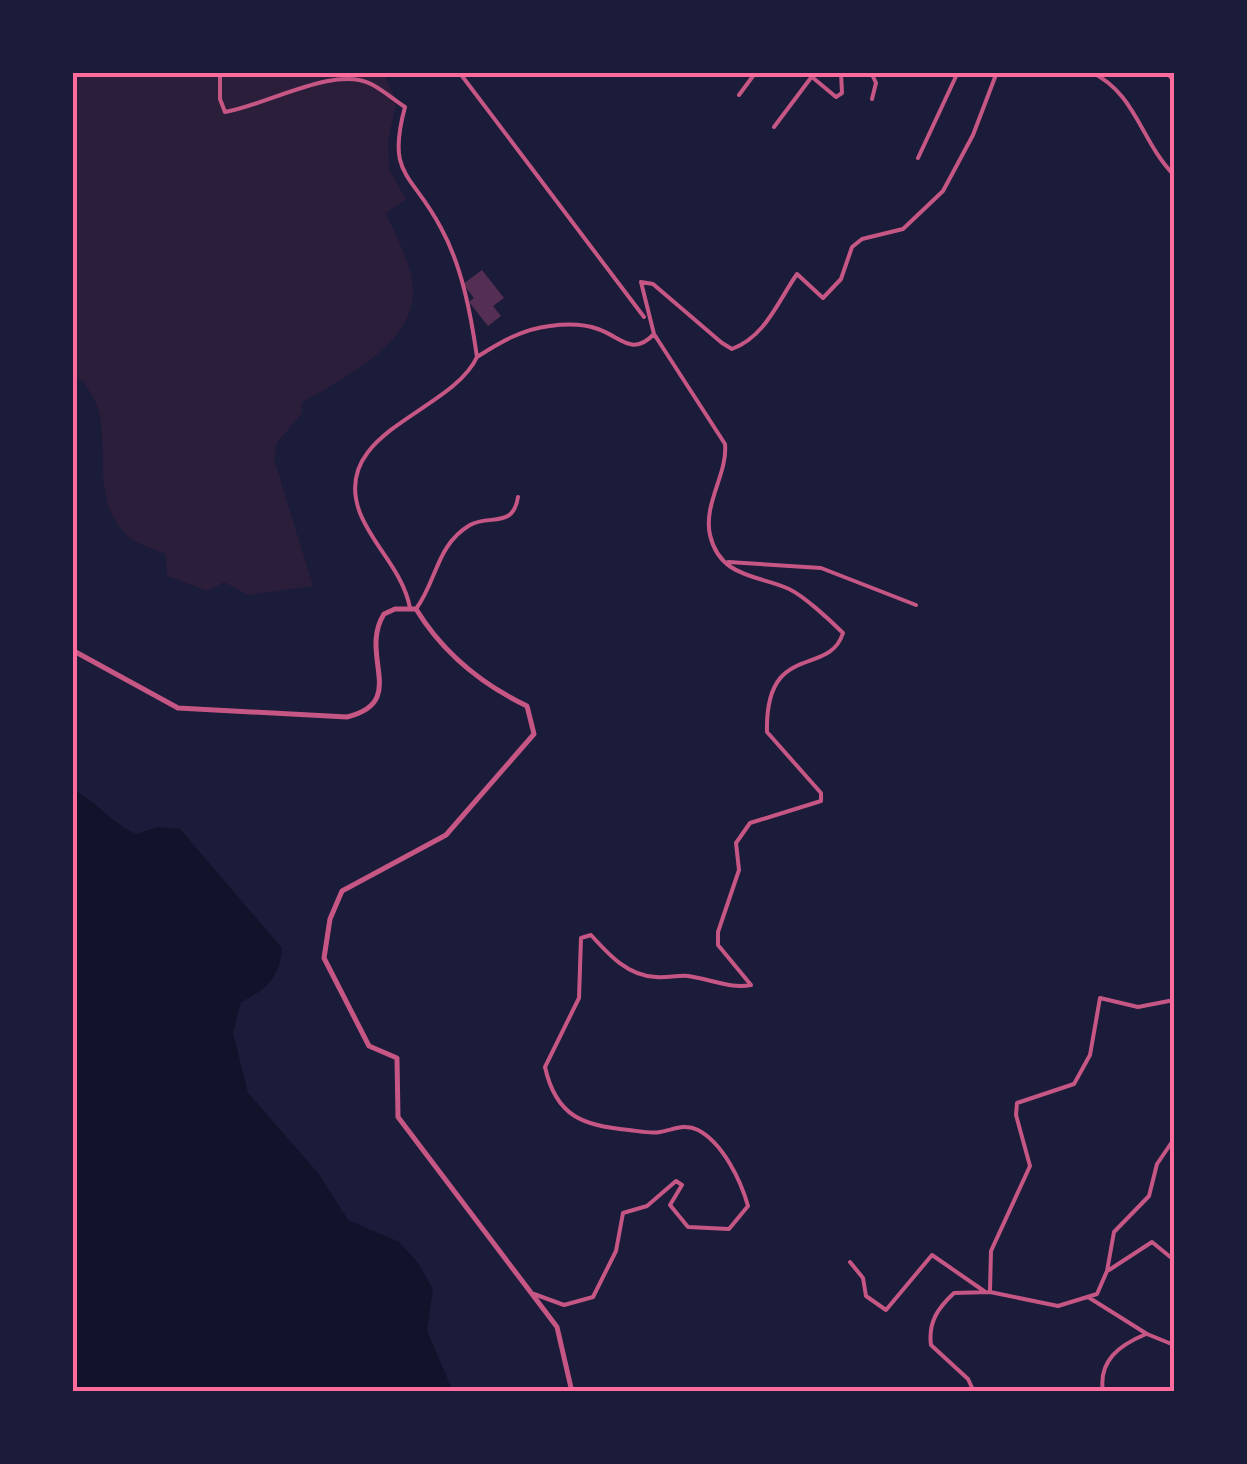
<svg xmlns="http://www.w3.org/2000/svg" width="1247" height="1464" font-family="'DejaVu Sans',sans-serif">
	<rect width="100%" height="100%" fill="#1b1b3a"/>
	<!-- green -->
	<path fill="#2a1e3b" d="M73,73H383L397,101L388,140L389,169L406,199L386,213C396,237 414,267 413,293C412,346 339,380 302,403V413L277,443L274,459L313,586L248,595L224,582L208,591L167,576L166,554C155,549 139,545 130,538C90,503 110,454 98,409C95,399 88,389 83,381L73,377Z"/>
	<!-- water -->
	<path fill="#12122b" d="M73,790C98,802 113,825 137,834L157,827L180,829L282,948C280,977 266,990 241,1002L233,1033L248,1093L318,1173L348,1220L399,1242L418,1263L433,1289L427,1331L453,1391H73Z"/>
	<!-- building -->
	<path fill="#542f53" d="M482,270L504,298L493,306L501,316L488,326L469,302L474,298L463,284Z"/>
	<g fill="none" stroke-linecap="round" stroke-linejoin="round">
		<!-- minor -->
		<path stroke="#c65784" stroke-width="4" d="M220,72V99L225,112C267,105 335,65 371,84C383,90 394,100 405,107C386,177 412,172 441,228C462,266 471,315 477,357C451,413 329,431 360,513C373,546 403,571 410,608
			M459,72L644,317
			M806,72L836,97L842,93L841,72
			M871,72L876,83L872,99
			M1091,72C1136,93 1141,142 1174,175
			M1166,72L1174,81
			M931,74V72
			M739,95L756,72
			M774,127L810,79
			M918,158L958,72
			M654,334L725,444C728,473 703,504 710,535C720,578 758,575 789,589C804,596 831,621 843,633C829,678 765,640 767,732L821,793V801L750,823L736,843L739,870L718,932V945L751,985
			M477,357C500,342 523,329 550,326C565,324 584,324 598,329C621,337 632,357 654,334L641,282L653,284L722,343L732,349C766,336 778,301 797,274L823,298L841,279L852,247L862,239L903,229L943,191L973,135L997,72
			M728,562L821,568L916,605
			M416,609C437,581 436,545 470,525C490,514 513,529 518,497
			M850,1262L863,1278L866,1296L886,1310L932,1255L984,1291
			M1109,1270L1152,1242L1174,1260
			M990,1290L991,1251L1030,1166L1016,1115L1017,1103L1074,1084L1090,1055L1100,998L1138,1007L1174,1000
			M534,1294L564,1305L593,1297L616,1251L623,1213L647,1206L676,1181L682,1185L670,1205L688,1227L729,1229L748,1206C741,1181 723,1143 698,1130C684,1123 673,1130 660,1132C651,1134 639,1131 629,1130C584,1126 556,1117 545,1067L579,998L581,938L591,935C609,955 628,976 656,977C667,978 678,975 688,976C710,979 730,989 751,985
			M1088,1297L1147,1334L1174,1345
			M974,1392L968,1379L931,1345C928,1322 938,1308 954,1293L990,1292L1058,1306L1097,1294L1107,1271L1114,1232L1149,1196L1157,1164L1174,1139
			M1103,1392C1098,1360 1120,1345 1146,1334"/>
		<!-- tertiary -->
		<path stroke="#c65784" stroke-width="5" d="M72,650L178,708L347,717C409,702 358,655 384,614L395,609H416C443,653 481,684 527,706L534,734L446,835L342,891L330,919L324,958L369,1046L397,1058L398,1117L557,1327L572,1392"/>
	</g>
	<!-- border -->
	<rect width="1247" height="1464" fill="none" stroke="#1b1b3a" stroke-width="150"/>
	<rect x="75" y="75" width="1097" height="1314" fill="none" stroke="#ff6b9d" stroke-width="4"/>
</svg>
